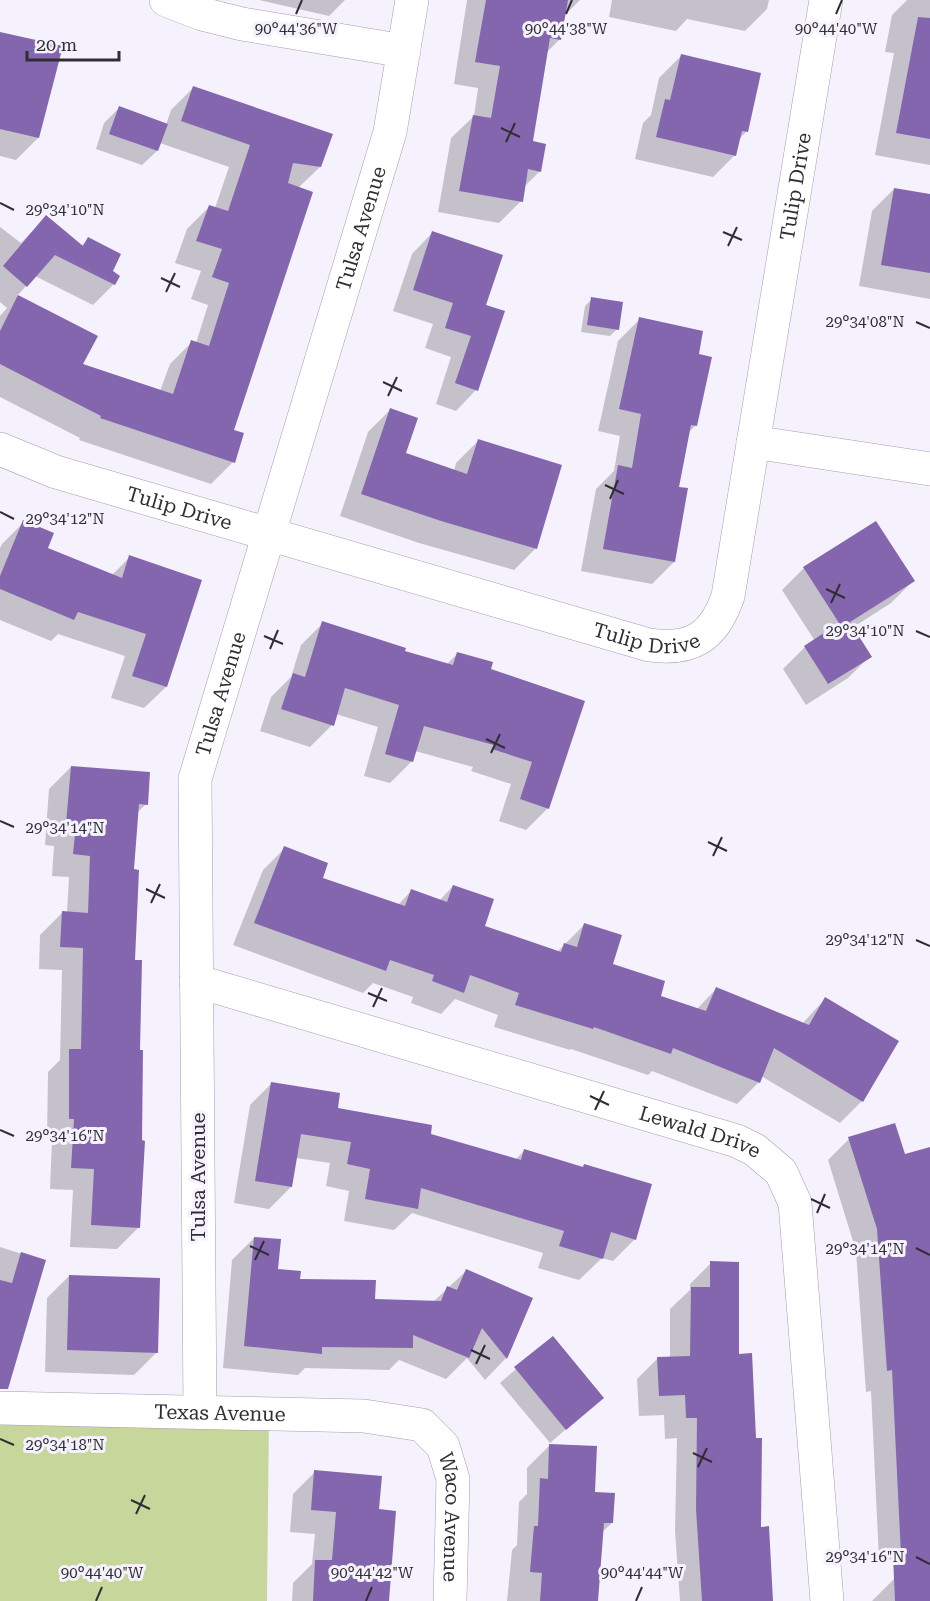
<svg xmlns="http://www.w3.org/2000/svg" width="930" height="1601" font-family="'Roboto Serif',serif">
	<rect width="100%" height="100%" fill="#f6f2fd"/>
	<!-- green -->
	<path fill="#c7d69b" d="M0,1408L269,1414L267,1601H0Z"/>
	<!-- shadow -->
	<path fill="#0003" d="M259,0H345L329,16Z
		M467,0H580L563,17L560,39L547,52L531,143L540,171L524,187L521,201L499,223L438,212L451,138L474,116L478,88L454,84Z
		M612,0H769L767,9L745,31L687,19L676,31L609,17Z
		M907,0H930V165L875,155L894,53L885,52L892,15Z
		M0,33L61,47L38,138L16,160L0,156Z
		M681,56L747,131L739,139L735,155L713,177L635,159L643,123L651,115L659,78Z
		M193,88L320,167L298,188L233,431V462L211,484L79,440L80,438L0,397V316L7,308L0,302V227L21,243L46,217L81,246L88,239L111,271L114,284L93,305L35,276L17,296L95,337L81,365L160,391L170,364L192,342L196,343L208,305L191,299L201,271L175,263L187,229L209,207L215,208L229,167L160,143L157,151L142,165L96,149L104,123L119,108L166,125L171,110Z
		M894,189L930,196V299L859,286L872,211Z
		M432,233L484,306L476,390L456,411L436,404L451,357L425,348L433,324L393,311L412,254Z
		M592,299L617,329L610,336L581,332L585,306Z
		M640,319L697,355L695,426L688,433L678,488L674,562L652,584L581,571L596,489L614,471L620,436L598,431L618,341Z
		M390,410L404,454L454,471L456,463L478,441L536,548L514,570L419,543L340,516L368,432Z
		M24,522L46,548L112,575L130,557L166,687L144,708L111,698L125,656L58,634L51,641L0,620V548L2,544Z
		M804,568L913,581L891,603L852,628L870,656L848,678L806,705L783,669L805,647L815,641L782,590Z
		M323,623L403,652L446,665L457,654L489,670L583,702L548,808L526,830L499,821L511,784L471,771L473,767L415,751L412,761L390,783L364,776L378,727L336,714L332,725L310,747L260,731L271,697L291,677L301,645Z
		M71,767L146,804L137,813L133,871L139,1227L117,1249L70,1247L73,1190L50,1189L52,1140H47L48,1072L60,1060L62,970L39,969L40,935L62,913H67L69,877L52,876L54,846L45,845L49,789Z
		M285,848L321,878L398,905L411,891L439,901L453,886L483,927L557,952L584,925L611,965L659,997L696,1010L716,989L802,1024L825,999L862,1101L840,1123L761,1076L759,1082L737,1104L652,1071L648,1075L571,1049L570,1050L494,1027L498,1015L455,999L441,1014L411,1003L413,997L373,983L363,993L233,945L263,870Z
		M272,1083L336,1109L515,1160L525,1150L582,1168L584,1166L635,1239L613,1261L602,1258L579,1280L538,1268L543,1253L412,1213L394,1230L344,1221L349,1191L326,1186L330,1163L296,1158L291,1187L269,1209L234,1203L250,1105Z
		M849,1139L904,1156L930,1148V1558L879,1560L871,1391L866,1392L856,1251L828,1160Z
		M254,1238L277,1270L299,1280L374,1301L433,1302L466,1271L531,1299L506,1358L485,1380L467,1358L446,1379L399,1360L389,1370L305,1368L298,1375L223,1368L232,1260Z
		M0,1247L44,1261L0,1369Z
		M711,1263L737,1355L754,1439L760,1528L772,1601H680L675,1531L677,1438L665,1439L664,1415L639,1416L637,1379L658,1358H670V1309L690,1290V1284Z
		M69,1276L156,1353L134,1375L45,1372L47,1298Z
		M552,1338L602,1398L550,1443L500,1383Z
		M549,1446L594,1493L612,1523L601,1533L596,1601H507L512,1550L517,1545L519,1502L527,1494V1468Z
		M315,1472L377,1511L389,1601H292L293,1583L312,1564L315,1534L290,1532L293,1494Z
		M894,1579L930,1581V1601H872Z"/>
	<!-- building -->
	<path fill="#8466af" d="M486,0H568L561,40L550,38L533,141L546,144L541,172L528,169L523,202L459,191L473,115L491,118L500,66L475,62Z
		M918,17L930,18V139L896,133Z
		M0,32L63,46L39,138L0,129Z
		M681,54L761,73L748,132L742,131L736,156L656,137L665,99L670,100Z
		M193,86L333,134L321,167L293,163L288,183L313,192L234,430L244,433L235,463L100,418L101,416L0,364V331L18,295L98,336L83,364L173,394L191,340L209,346L229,283L212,277L222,249L196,241L209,205L228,211L250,145L181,121Z
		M119,106L168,124L158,151L109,134Z
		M894,188L930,194V273L881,265Z
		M46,215L83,246L88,237L121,254L113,271L120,276L115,285L55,255L27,287L3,266Z
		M432,231L503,255L486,305L505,311L478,391L455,383L471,336L445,328L453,303L413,290Z
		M591,297L623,302L619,330L587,325Z
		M639,317L703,331L699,354L712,357L697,426L691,425L679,487L688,488L675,562L603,549L618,465L632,468L641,414L619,409Z
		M390,408L418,418L406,453L467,474L478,439L562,465L537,549L441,521L361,494Z
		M23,520L54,533L48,548L122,578L129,555L202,580L167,687L132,676L146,634L78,612L74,620L0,589V576Z
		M876,521L915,581L850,622L872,657L828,684L804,646L839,623L803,567Z
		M322,621L406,648L405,651L453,665L457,652L493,662L491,669L585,701L549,809L520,799L532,762L492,749L494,745L424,726L413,762L385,754L399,705L345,688L334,726L281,709L293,673L305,677Z
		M71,766L150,772L148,805L139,804L134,869L139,870L135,960H142L140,1050H143L142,1140L145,1141L140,1228L91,1225L94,1169L71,1168L74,1119H69V1049H81L83,948L60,947L62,911L88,913L90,856L73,854L76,825L66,824Z
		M284,846L328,863L323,878L405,906L411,889L447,902L453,885L494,899L485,926L561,952L564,943L577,947L584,923L622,935L613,964L665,981L661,996L706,1011L716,987L809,1025L825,997L899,1041L863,1102L774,1048L760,1083L673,1048L671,1054L594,1027L593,1029L515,1005L519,993L470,975L464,993L432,981L434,975L390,960L386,971L254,923Z
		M271,1082L340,1093L338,1108L432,1125L431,1134L521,1160L524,1149L583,1167L584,1164L652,1184L636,1240L611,1232L603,1259L559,1246L564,1231L421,1188L418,1209L365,1199L370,1169L347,1164L351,1142L301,1134L292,1187L255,1181Z
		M895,1123L905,1154L930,1147V1601H895L893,1556L901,1555L892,1370L887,1371L877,1229L848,1137Z
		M254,1237L281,1239L278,1269L301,1271L300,1279L376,1280L375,1299L441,1301L447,1286L457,1290L466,1269L533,1298L507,1359L482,1328L469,1358L413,1335V1348L322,1347V1354L244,1346Z
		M21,1252L46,1260L8,1389H0V1280L12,1283Z
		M710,1261L739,1262V1354L752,1353L756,1438H762L761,1527L769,1526L773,1601H702L696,1509L697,1418H686L685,1395L659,1396L657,1357L690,1356L691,1287H710Z
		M69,1275L160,1278L158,1353L67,1350Z
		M553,1336L604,1398L566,1430L514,1367Z
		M549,1444L597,1446L595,1492L615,1493L613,1523H604L598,1601H540L542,1573L530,1572L534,1526H538L540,1478L548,1479Z
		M314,1470L382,1476L379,1509L396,1511L389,1601H313L315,1560H332L336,1512L311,1510Z"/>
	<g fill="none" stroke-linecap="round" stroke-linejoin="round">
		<defs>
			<g id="minor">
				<path d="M166,0L202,14L242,24L404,51"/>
				<path d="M753,442L930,469"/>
				<path id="s1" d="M0,449L56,472L649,645C692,651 714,637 728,596L826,0"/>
				<path id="s2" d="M196,981L737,1141L755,1150L781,1172L795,1203L827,1601"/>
				<path id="s3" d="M0,1408L364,1416L422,1425L443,1446L453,1479L450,1601"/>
				<path id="s4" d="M200,1412L195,779L390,132L412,0"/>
			</g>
		</defs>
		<!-- minor casing -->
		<use href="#minor" stroke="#a39eae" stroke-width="34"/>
		<!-- minor -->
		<use href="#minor" stroke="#fff" stroke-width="33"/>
	</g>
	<!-- ticks -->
	<path fill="none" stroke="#302e34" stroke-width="2" d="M296,14L302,0M566,14L572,0M836,14L842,0M501,128L520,137M506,142L515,123M0,203L14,210M723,232L742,240M728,246L737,227M161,278L180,287M166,292L175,273M916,322L930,328M383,382L402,391M388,396L397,377M605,485L624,494M610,499L618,480M0,512L14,519M826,589L845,598M831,603L840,584M916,631L930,637M264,636L283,644M270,649L278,630M486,739L505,748M491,753L500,734M0,821L14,827M708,842L727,851M713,856L722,837M146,889L165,898M151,903L160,884M916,940L930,946M368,993L387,1001M373,1007L382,988M590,1096L609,1105M595,1110L604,1091M0,1130L14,1136M811,1199L830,1208M817,1213L825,1194M250,1246L269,1255M916,1248L930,1255M255,1260L264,1241M471,1350L490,1359M476,1364L485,1345M0,1439L14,1445M693,1453L712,1462M698,1467L707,1448M131,1500L150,1509M136,1514L145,1495M916,1557L930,1564M96,1601L102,1587M366,1601L372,1587M636,1601L642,1587"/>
	<g text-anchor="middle" stroke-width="6" stroke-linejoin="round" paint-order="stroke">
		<!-- street labels -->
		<g font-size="20" fill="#302e34" stroke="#f6f2fd">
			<text dy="7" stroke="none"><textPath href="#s1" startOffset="1197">Tulip Drive</textPath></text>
			<text dy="7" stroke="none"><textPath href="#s4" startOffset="1208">Tulsa Avenue</textPath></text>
			<text dy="7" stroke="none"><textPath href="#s1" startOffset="189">Tulip Drive</textPath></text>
			<text dy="7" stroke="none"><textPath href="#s1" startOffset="675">Tulip Drive</textPath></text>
			<text dy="7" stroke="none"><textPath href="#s4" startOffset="722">Tulsa Avenue</textPath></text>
			<text dy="7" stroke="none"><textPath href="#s2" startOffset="526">Lewald Drive</textPath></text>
			<text transform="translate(198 1177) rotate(-90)" y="7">Tulsa Avenue</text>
			<text dy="7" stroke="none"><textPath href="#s3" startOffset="220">Texas Avenue</textPath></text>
			<text dy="7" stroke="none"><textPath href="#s3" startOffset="525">Waco Avenue</textPath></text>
		</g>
	</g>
	<g font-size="15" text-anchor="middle" fill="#302e34" stroke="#f6f2fd" stroke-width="6" stroke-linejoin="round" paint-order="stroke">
		<text x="566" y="34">90°44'38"W</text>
		<text x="836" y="34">90°44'40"W</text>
		<text x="296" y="34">90°44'36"W</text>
		<text x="65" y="215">29°34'10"N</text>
		<text x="865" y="327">29°34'08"N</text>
		<text x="65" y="524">29°34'12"N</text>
		<text x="865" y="636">29°34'10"N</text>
		<text x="65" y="833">29°34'14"N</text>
		<text x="865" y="945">29°34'12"N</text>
		<text x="65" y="1141">29°34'16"N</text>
		<text x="865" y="1254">29°34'14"N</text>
		<text x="65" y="1450">29°34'18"N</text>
		<text x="865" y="1562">29°34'16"N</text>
		<text x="102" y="1578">90°44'40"W</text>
		<text x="372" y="1578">90°44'42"W</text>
		<text x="642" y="1578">90°44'44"W</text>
	</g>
	<!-- scale -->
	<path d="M27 51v9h92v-9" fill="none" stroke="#302e34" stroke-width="3"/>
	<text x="36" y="51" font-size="18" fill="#302e34" stroke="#f6f2fd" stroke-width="4.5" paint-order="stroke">20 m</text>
</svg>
